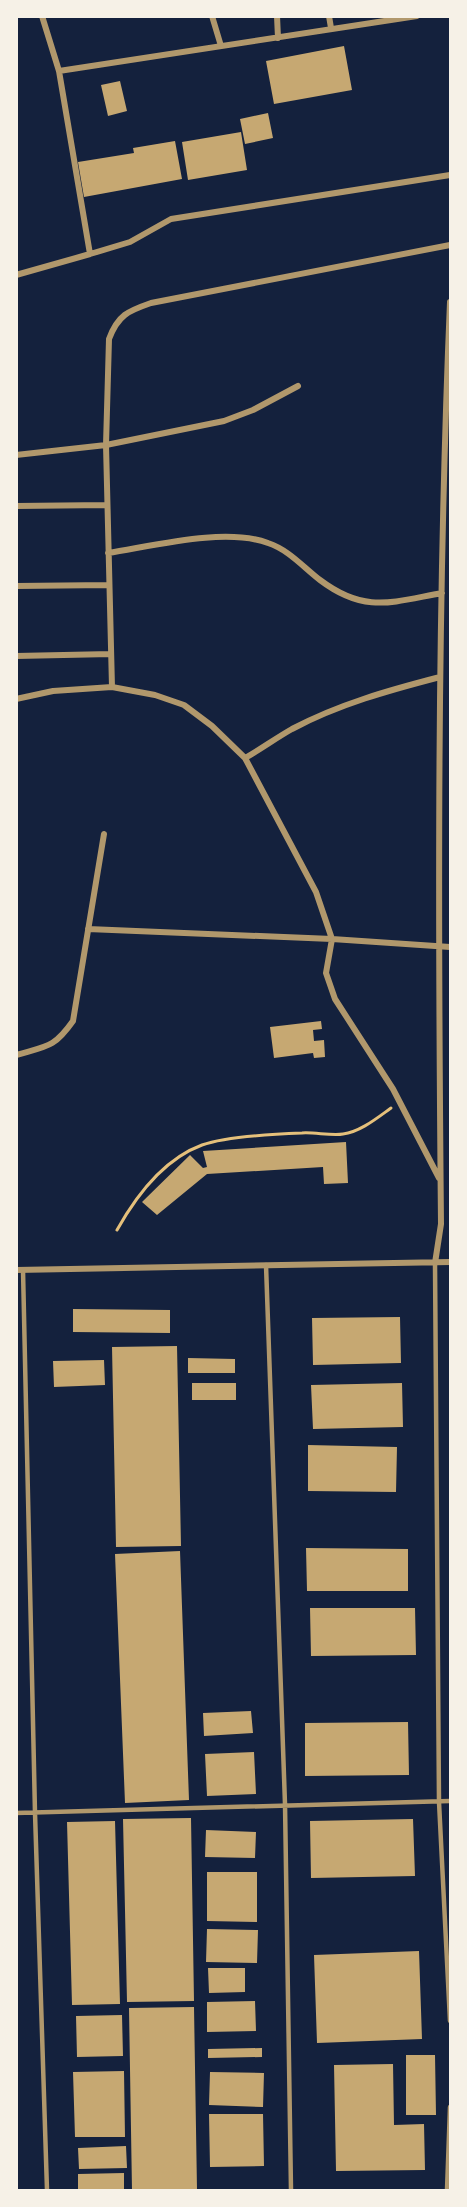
<svg xmlns="http://www.w3.org/2000/svg" width="467" height="2207" font-family="'Work Sans',sans-serif">
	<rect width="100%" height="100%" fill="#14213d"/>
	<!-- building -->
	<path fill="#c6a872" d="M344,46L352,90L274,104L266,61Z
		M120,81L127,111L108,116L101,85Z
		M268,113L273,138L245,144L240,119Z
		M241,132L247,170L188,180L182,142Z
		M175,141L182,179L84,197L78,162L134,153L133,148Z
		M321,1021L322,1029L313,1030L314,1041L324,1040L325,1057L314,1058L313,1053L274,1058L270,1027Z
		M346,1142L348,1183L324,1184L323,1167L207,1174L157,1215L142,1202L190,1155L203,1168L207,1167L203,1151Z
		M73,1309L170,1310V1333L73,1332Z
		M400,1317L401,1363L313,1365L312,1318Z
		M177,1346L181,1546L116,1547L112,1347Z
		M188,1358L235,1359V1373H188Z
		M104,1360L105,1385L54,1387L53,1361Z
		M192,1383H236V1400H192Z
		M402,1383L403,1427L313,1429L311,1385Z
		M308,1445L397,1447L396,1492L308,1491Z
		M306,1548L408,1549V1591H307Z
		M180,1551L189,1800L125,1803L115,1554Z
		M310,1608H415L416,1655L311,1656Z
		M251,1711L253,1733L204,1736L203,1713Z
		M408,1722L409,1775L305,1776V1723Z
		M254,1752L256,1794L207,1796L205,1754Z
		M191,1818L194,2001L127,2002L123,1819Z
		M413,1819L415,1876L311,1878L310,1821Z
		M115,1821L120,2004L72,2005L67,1822Z
		M206,1830L256,1832L255,1858L205,1857Z
		M207,1872H257V1922L207,1921Z
		M207,1929L258,1930L257,1963L206,1962Z
		M419,1951L422,2039L317,2043L314,1955Z
		M208,1968H245V1992L209,1993Z
		M255,2001L256,2031L207,2032V2002Z
		M194,2007L197,2189L132,2190L129,2008Z
		M122,2015L123,2056L77,2057L76,2016Z
		M262,2048V2057L208,2058V2049Z
		M406,2055H435L436,2115H406Z
		M393,2064L394,2125L424,2124L425,2170L336,2171L334,2065Z
		M124,2071L125,2137H75L73,2072Z
		M210,2072L264,2073L263,2107L209,2105Z
		M209,2114H263L264,2166L210,2167Z
		M126,2146L127,2168L79,2169L78,2148Z
		M124,2173V2189L78,2190V2174Z"/>
	<g fill="none" stroke-linecap="round" stroke-linejoin="round">
		<!-- path -->
		<path stroke="#e5c07b" stroke-width="3" d="M117,1230C136,1196 164,1159 202,1145C227,1136 275,1134 302,1133C314,1132 332,1136 343,1134C360,1132 377,1118 391,1108"/>
		<!-- service -->
		<path stroke="#b1986c" stroke-width="4.5" d="M435,1263L439,1802L450,2021
			M266,1265L285,1804L291,2190
			M23,1270L35,1813L47,2190
			M16,1813L450,1801
			M447,2190L450,2107"/>
		<!-- minor -->
		<path stroke="#b1986c" stroke-width="6" d="M42,16L59,71
			M212,16L221,46
			M277,16L278,38
			M329,16L331,28
			M90,254L130,242L171,219L450,175
			M16,275L90,254L59,71L417,16
			M16,455L106,445L224,421L253,410L298,386
			M16,506L107,505
			M108,553C153,546 225,527 268,543C289,550 303,567 320,580C365,614 392,602 442,593
			M16,586L109,585
			M16,656L111,654
			M112,687L106,445L109,339C118,315 128,311 151,303L450,245
			M16,699L53,691L112,687L155,695L184,705L212,726L245,758L316,892L332,939L326,973L335,999L393,1089L439,1178
			M245,758C261,749 276,738 292,729C339,704 390,690 440,677
			M88,929L332,939L450,947
			M16,1055C47,1046 54,1048 73,1021L104,834
			M435,1263L441,1224C438,916 437,609 450,302
			M16,1270L450,1262"/>
	</g>
	<!-- border -->
	<rect width="467" height="2207" fill="none" stroke="#f6f1e7" stroke-width="36"/>
</svg>
